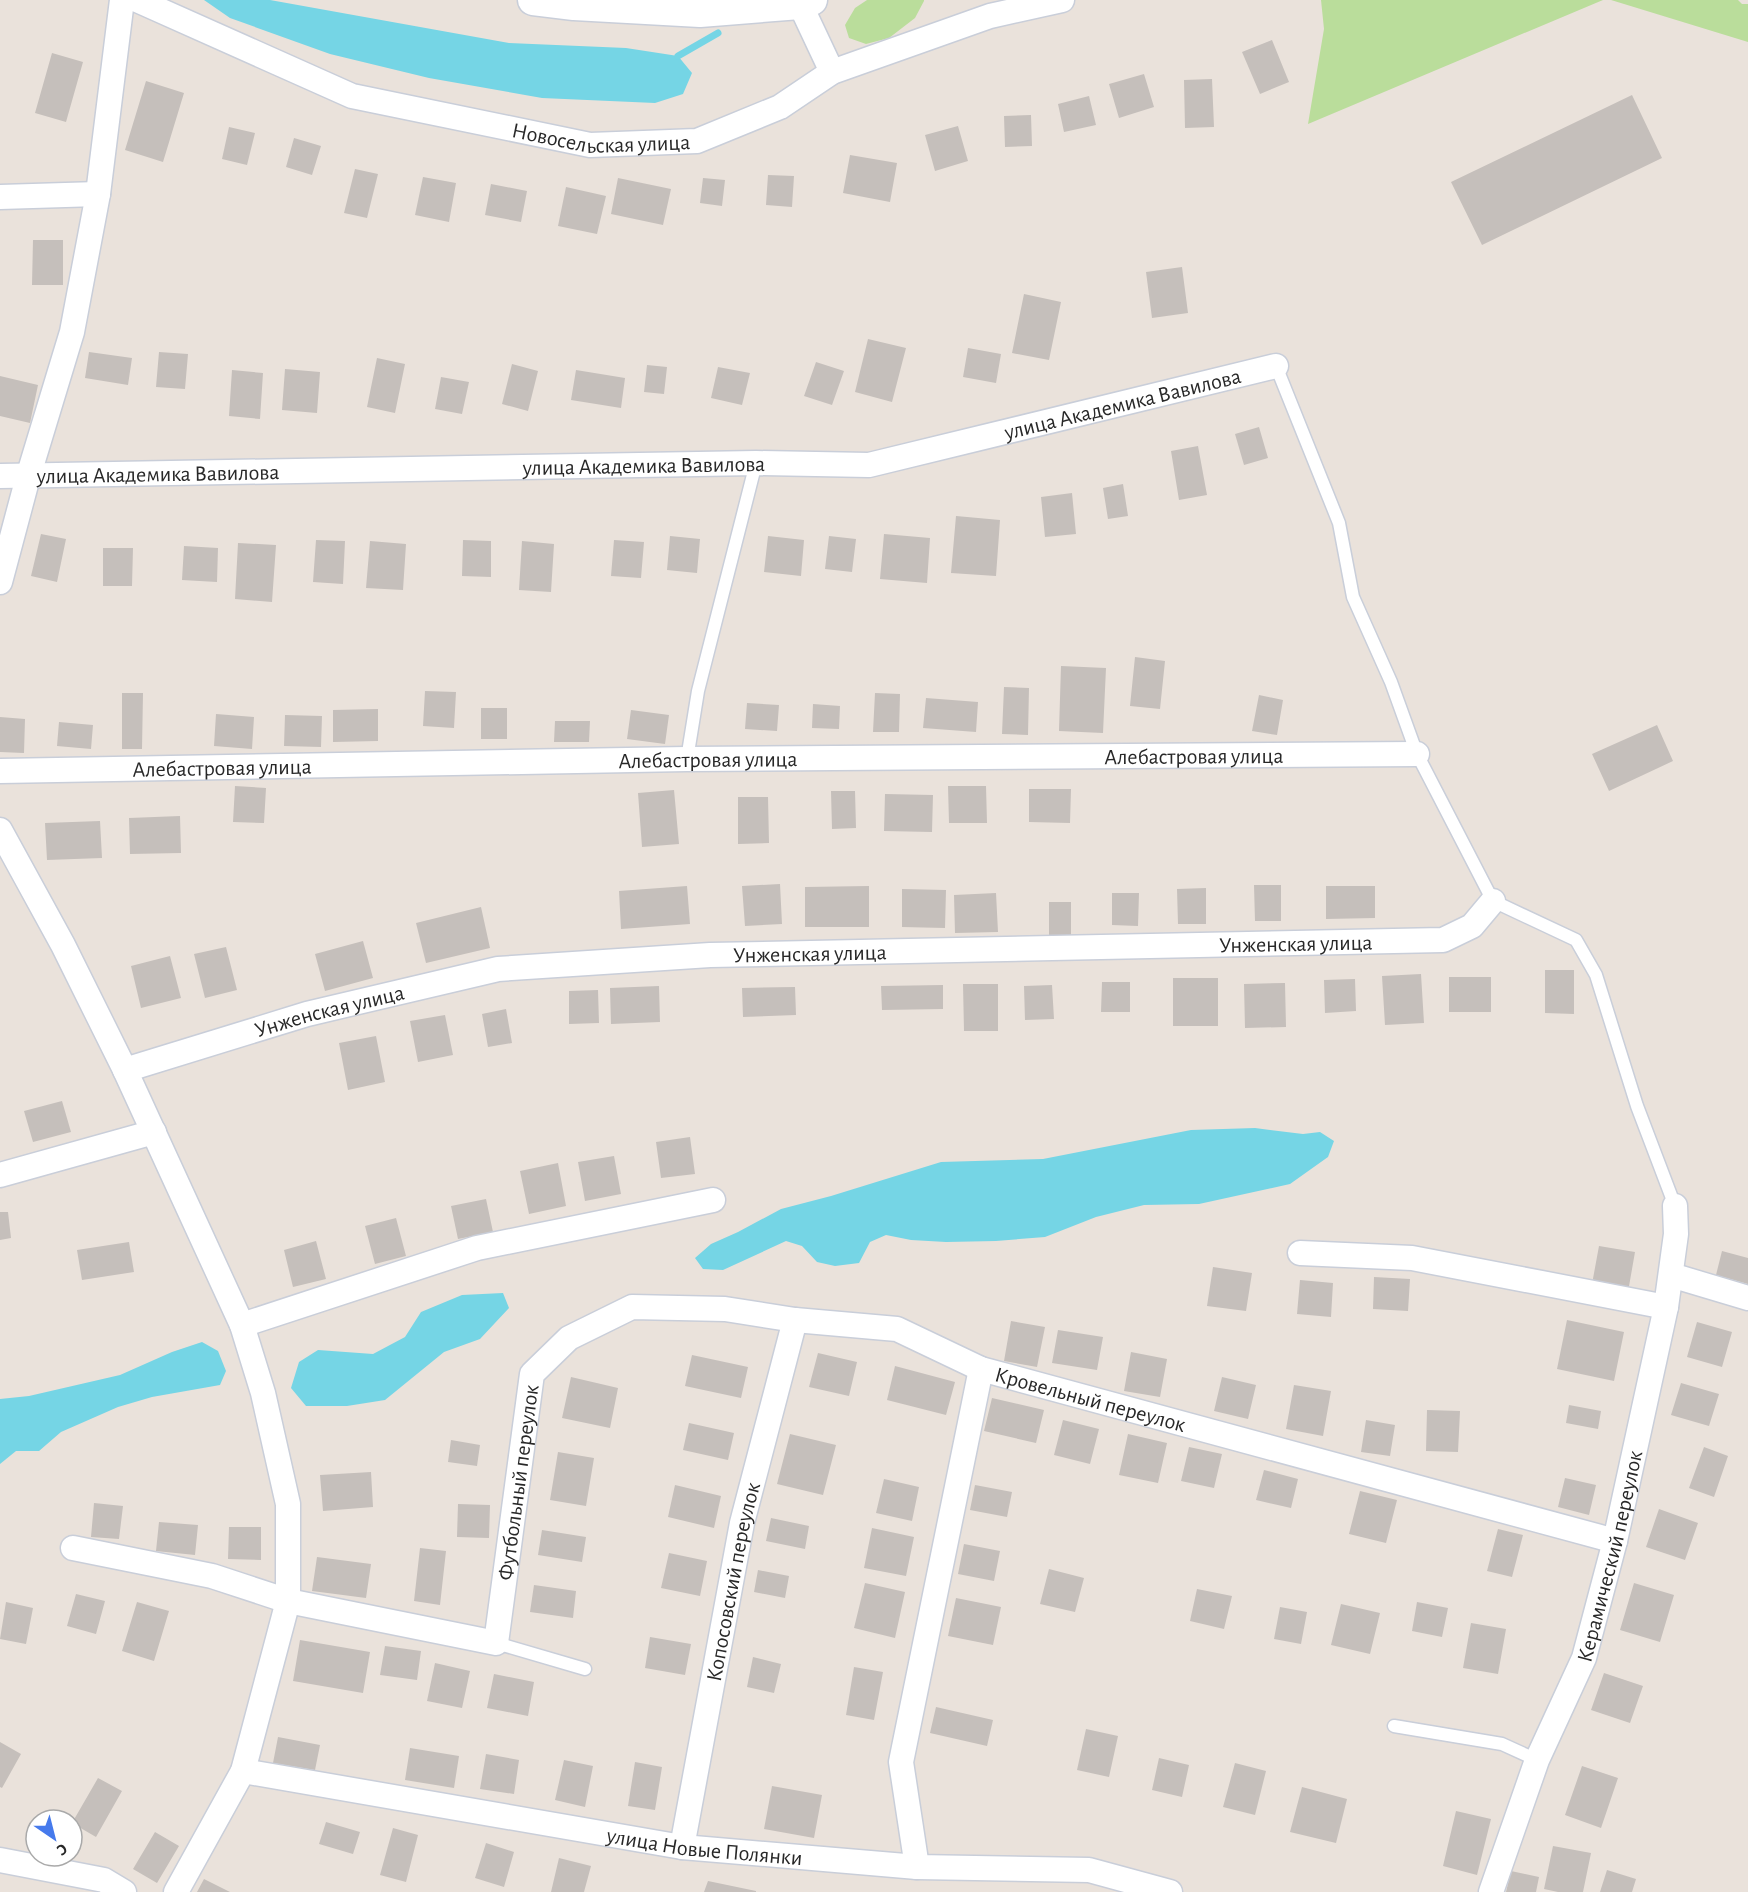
<svg xmlns="http://www.w3.org/2000/svg" width="1748" height="1892" font-family="'Alegreya Sans',sans-serif">
	<rect width="100%" height="100%" fill="#eae2db"/>
	<!-- green -->
	<path fill="#badd9b" d="M867,0H924V1L915,18L889,38L866,44L849,38L845,25L855,8Z
		M1321,0H1603L1308,124L1324,29Z
		M1611,0H1738L1742,4H1748V42Z"/>
	<!-- water -->
	<path fill="#75d5e5" d="M204,0H270L509,43L626,48L678,56L692,73L683,94L655,103L542,98L429,78L330,54L230,18Z
		M1255,1128L1303,1134L1320,1132L1334,1141L1328,1157L1290,1184L1199,1204L1144,1205L1096,1217L1045,1237L996,1241L946,1242L911,1240L886,1235L870,1242L859,1263L835,1266L817,1262L802,1246L786,1241L723,1270L703,1269L695,1258L711,1244L738,1232L781,1209L831,1196L941,1162L1043,1159L1191,1130Z
		M503,1293L509,1308L480,1339L444,1352L385,1400L347,1406H306L291,1388L299,1362L318,1350L373,1354L405,1337L421,1312L462,1295Z
		M202,1342L218,1351L226,1371L220,1385L152,1397L118,1407L61,1432L39,1451H16L0,1464V1399L29,1396L120,1375L172,1352Z"/>
	<g fill="none" stroke-linecap="round" stroke-linejoin="round">
		<!-- stream -->
		<path stroke="#75d5e5" stroke-width="7" d="M678,56L718,33"/>
	</g>
	<!-- building -->
	<path fill="#c5bfbb" d="M1272,40L1289,82L1260,94L1242,52Z
		M52,53L83,62L66,122L35,113Z
		M1144,74L1154,107L1119,118L1109,84Z
		M1212,79L1214,127L1185,128L1184,80Z
		M146,81L184,93L163,162L125,150Z
		M1632,95L1662,158L1482,245L1451,182Z
		M1089,96L1096,125L1064,132L1058,104Z
		M1031,115L1032,146L1005,147L1004,116Z
		M958,126L968,161L935,171L925,135Z
		M229,127L255,133L247,165L222,159Z
		M294,138L321,146L312,175L286,167Z
		M850,155L897,163L890,202L843,193Z
		M355,169L378,174L367,218L344,213Z
		M768,175L794,176L792,207L766,205Z
		M423,177L456,183L449,222L415,215Z
		M618,178L671,189L663,225L611,214Z
		M703,178L725,180L722,206L700,203Z
		M491,184L527,191L521,222L485,215Z
		M566,187L606,196L597,234L558,226Z
		M33,240H63V285H32Z
		M1182,267L1188,313L1152,318L1146,272Z
		M1024,294L1061,302L1049,360L1012,353Z
		M868,339L906,348L892,402L855,392Z
		M968,348L1001,354L996,383L963,377Z
		M89,352L132,358L128,385L85,378Z
		M159,352L188,354L185,389L156,387Z
		M377,358L405,364L395,413L367,407Z
		M816,362L844,371L832,405L804,396Z
		M512,364L538,371L528,411L502,404Z
		M647,365L667,367L664,394L644,392Z
		M718,367L750,373L742,405L711,398Z
		M285,369L320,372L317,413L282,410Z
		M232,370L263,373L260,419L229,416Z
		M576,370L625,378L621,408L571,400Z
		M0,376L38,385L30,423L0,416Z
		M441,377L469,382L462,414L435,409Z
		M1259,427L1268,458L1244,465L1235,434Z
		M1198,446L1207,495L1179,500L1171,451Z
		M1123,484L1128,516L1108,519L1103,488Z
		M1072,493L1076,534L1045,537L1041,497Z
		M956,516L1000,520L996,576L951,573Z
		M41,534L66,539L57,582L31,576Z
		M884,534L930,538L927,583L880,579Z
		M670,536L700,539L697,573L667,570Z
		M768,536L804,540L801,576L764,572Z
		M829,536L856,539L852,572L825,569Z
		M316,540L345,541L343,584L313,582Z
		M463,540L491,541V577L462,576Z
		M614,540L644,542L641,578L611,576Z
		M370,541L406,544L403,590L366,588Z
		M522,541L554,544L551,592L519,590Z
		M238,543L276,545L272,602L235,599Z
		M184,546L218,548L217,582L182,580Z
		M103,548H133L132,586H103Z
		M1135,657L1165,661L1160,709L1130,706Z
		M1061,666L1106,668L1103,733L1059,731Z
		M1004,687L1029,688L1028,735L1002,734Z
		M425,691L456,692L454,728L423,726Z
		M122,693H143L142,749H122Z
		M875,693L900,694L899,732H873Z
		M1259,695L1283,700L1277,735L1252,731Z
		M926,698L978,702L976,732L923,728Z
		M747,703L779,705L777,731L745,729Z
		M813,704L840,706L839,729L812,728Z
		M481,708H507V739H481Z
		M378,709V741L333,742V710Z
		M631,710L669,715L665,744L627,739Z
		M216,714L254,717L252,749L214,746Z
		M285,715L322,716L321,747L284,746Z
		M0,717L25,719L24,753L0,752Z
		M555,721H590L589,742H554Z
		M59,722L93,725L91,749L57,746Z
		M1657,725L1673,761L1609,791L1592,754Z
		M235,786L266,788L264,823L233,822Z
		M948,786H986L987,823H949Z
		M1029,789H1071L1070,823L1029,822Z
		M674,790L679,844L642,847L638,793Z
		M831,791H855L856,828L832,829Z
		M885,794L933,795L932,832L884,831Z
		M738,797H768L769,843L738,844Z
		M180,816L181,853L130,854L129,818Z
		M100,821L102,858L47,860L45,823Z
		M780,884L782,924L745,926L742,886Z
		M1254,885H1281V921H1255Z
		M687,886L690,924L621,929L619,891Z
		M869,886V927H805V887Z
		M1326,886H1375V918L1326,919Z
		M1206,888V924H1178L1177,889Z
		M902,889L946,890L945,928L902,927Z
		M996,893L998,932L955,933L954,895Z
		M1112,893H1139L1138,926L1112,925Z
		M1049,902H1071V937H1049Z
		M481,907L490,948L426,963L416,923Z
		M363,941L373,978L325,991L315,954Z
		M226,947L237,990L205,998L194,954Z
		M170,956L181,998L141,1008L131,966Z
		M1545,970H1574V1014L1545,1013Z
		M1421,974L1424,1023L1385,1025L1382,976Z
		M1449,977H1491V1012H1449Z
		M1173,978H1218V1026H1173Z
		M1355,979L1356,1011L1325,1013L1324,980Z
		M1102,982H1130V1012H1101Z
		M1285,983L1286,1027L1245,1028L1244,984Z
		M963,984H998V1031H964Z
		M943,985V1009L882,1010L881,986Z
		M1052,985L1054,1019L1025,1020L1024,986Z
		M659,986L660,1022L611,1024L610,988Z
		M795,987L796,1015L743,1017L742,988Z
		M598,990L599,1023L569,1024V991Z
		M506,1009L512,1043L488,1047L482,1014Z
		M445,1015L453,1055L418,1062L410,1021Z
		M376,1036L385,1082L348,1090L339,1043Z
		M62,1101L71,1132L33,1142L24,1111Z
		M690,1137L695,1174L661,1178L656,1142Z
		M614,1156L621,1194L585,1201L578,1162Z
		M558,1163L566,1206L529,1214L520,1171Z
		M486,1199L493,1232L458,1239L451,1206Z
		M0,1212H8L11,1238L0,1240Z
		M396,1218L406,1256L375,1264L365,1226Z
		M316,1241L326,1279L293,1287L284,1250Z
		M129,1242L134,1272L82,1280L77,1250Z
		M1599,1246L1635,1252L1628,1292L1592,1284Z
		M1722,1251L1748,1258V1284L1716,1275Z
		M1213,1267L1252,1273L1246,1311L1207,1306Z
		M1374,1277L1410,1279L1408,1311L1373,1309Z
		M1300,1280L1333,1283L1331,1317L1297,1314Z
		M1567,1320L1624,1332L1614,1381L1557,1369Z
		M1011,1321L1045,1327L1037,1367L1004,1361Z
		M1697,1322L1732,1332L1722,1367L1687,1357Z
		M1058,1330L1103,1337L1097,1370L1052,1363Z
		M1131,1352L1167,1359L1160,1397L1124,1391Z
		M818,1353L857,1362L849,1396L809,1387Z
		M692,1355L748,1367L741,1398L685,1386Z
		M895,1366L955,1382L946,1415L887,1400Z
		M571,1377L618,1388L610,1428L562,1418Z
		M1222,1377L1256,1385L1248,1419L1214,1411Z
		M1681,1383L1719,1394L1709,1426L1671,1415Z
		M1294,1385L1331,1391L1323,1436L1286,1429Z
		M992,1398L1044,1410L1036,1443L984,1431Z
		M1569,1405L1601,1411L1598,1429L1566,1423Z
		M1427,1410L1460,1411L1458,1452L1426,1451Z
		M1063,1420L1099,1429L1090,1464L1054,1455Z
		M1366,1420L1395,1425L1390,1456L1361,1452Z
		M689,1423L734,1433L728,1460L683,1450Z
		M790,1434L836,1445L823,1495L777,1484Z
		M1128,1434L1167,1443L1158,1483L1119,1475Z
		M451,1440L480,1445L477,1466L448,1462Z
		M1189,1447L1222,1454L1214,1488L1181,1481Z
		M1704,1447L1728,1456L1714,1497L1689,1488Z
		M558,1452L594,1458L586,1506L550,1500Z
		M1264,1470L1298,1479L1291,1508L1256,1500Z
		M371,1472L373,1507L323,1511L320,1475Z
		M1565,1478L1596,1485L1589,1515L1558,1507Z
		M884,1479L919,1487L912,1521L876,1513Z
		M675,1485L721,1496L714,1528L668,1517Z
		M975,1485L1012,1492L1007,1517L970,1510Z
		M1360,1491L1397,1500L1386,1543L1349,1534Z
		M94,1503L123,1506L119,1539L91,1537Z
		M458,1504L490,1505L489,1538L457,1537Z
		M1659,1509L1698,1523L1685,1560L1646,1547Z
		M771,1518L809,1526L805,1549L766,1541Z
		M159,1522L198,1525L195,1555L156,1551Z
		M229,1527H261V1560L228,1559Z
		M872,1528L914,1537L906,1576L864,1568Z
		M1498,1529L1523,1535L1512,1577L1487,1571Z
		M542,1530L586,1537L582,1562L538,1555Z
		M964,1544L1000,1551L994,1581L958,1574Z
		M420,1548L446,1551L440,1605L414,1601Z
		M669,1553L707,1561L700,1596L661,1588Z
		M317,1557L371,1564L366,1598L312,1591Z
		M1049,1569L1084,1578L1075,1612L1040,1604Z
		M758,1570L789,1576L785,1598L754,1592Z
		M865,1583L905,1592L895,1638L854,1628Z
		M1634,1583L1674,1595L1660,1642L1620,1630Z
		M534,1585L576,1591L573,1618L530,1612Z
		M1197,1589L1232,1596L1224,1629L1190,1621Z
		M76,1594L105,1601L96,1634L67,1626Z
		M956,1598L1001,1607L993,1645L948,1636Z
		M6,1602L33,1608L26,1644L0,1639Z
		M137,1602L169,1611L154,1661L122,1651Z
		M1417,1602L1448,1608L1442,1637L1412,1631Z
		M1341,1604L1380,1613L1370,1654L1331,1645Z
		M1280,1607L1307,1612L1301,1644L1274,1639Z
		M1471,1623L1506,1629L1498,1674L1463,1668Z
		M650,1637L691,1644L685,1675L645,1668Z
		M300,1640L370,1652L363,1693L293,1681Z
		M385,1646L421,1651L417,1680L380,1675Z
		M753,1657L781,1664L774,1693L747,1687Z
		M435,1663L470,1671L462,1708L427,1701Z
		M854,1667L883,1672L874,1720L846,1715Z
		M1604,1673L1643,1686L1630,1723L1591,1710Z
		M494,1674L534,1682L528,1716L487,1708Z
		M936,1707L993,1720L987,1746L930,1733Z
		M1086,1729L1118,1736L1109,1777L1077,1770Z
		M278,1737L320,1745L315,1770L273,1763Z
		M0,1742L21,1754L2,1788L0,1787Z
		M410,1748L459,1756L454,1788L405,1780Z
		M486,1754L519,1760L514,1794L480,1789Z
		M1159,1758L1189,1765L1182,1797L1152,1790Z
		M564,1760L593,1766L585,1807L555,1800Z
		M635,1762L662,1767L655,1810L628,1806Z
		M1235,1763L1266,1771L1255,1815L1223,1807Z
		M1582,1766L1618,1778L1601,1828L1565,1815Z
		M98,1778L122,1791L96,1837L72,1823Z
		M772,1786L822,1795L814,1838L764,1829Z
		M1302,1787L1347,1799L1336,1843L1290,1832Z
		M1456,1811L1491,1819L1477,1875L1443,1866Z
		M326,1822L360,1832L353,1854L319,1844Z
		M393,1828L418,1835L406,1882L380,1875Z
		M155,1832L179,1846L157,1883L133,1869Z
		M486,1843L514,1852L504,1887L475,1878Z
		M1553,1846L1591,1853L1583,1892H1558L1544,1889Z
		M559,1858L591,1866L584,1892H551Z
		M1607,1870L1636,1879L1632,1892H1600Z
		M1511,1871L1539,1877L1536,1892H1506Z
		M204,1879L230,1892H197Z
		M708,1881L756,1891V1892H704Z"/>
	<g fill="none" stroke-linecap="round" stroke-linejoin="round">
		<defs>
			<path id="service" d="M1276,366L1339,523L1353,597L1391,682L1417,754L1493,901L1576,940L1596,975L1637,1106L1675,1206
				M687,759L698,691L756,463
				M496,1643L585,1669
				M1394,1726L1502,1744L1537,1760"/>
			<g id="minor">
				<path id="s1" d="M137,0L352,96L590,145L697,141L780,107L832,72L990,16L1062,0"/>
				<path d="M800,4L832,72"/>
				<path d="M0,197L98,194"/>
				<path id="s2" d="M0,476L756,463L869,465L1276,366"/>
				<path d="M0,582L28,477L72,332L98,194L122,0"/>
				<path id="s3" d="M0,771L687,759L1417,754"/>
				<path d="M0,830L63,945L125,1070L242,1325L263,1393L288,1504V1601L243,1771L176,1892"/>
				<path id="s4" d="M125,1070L307,1014L498,969L710,955L1443,940L1472,926L1493,901"/>
				<path d="M0,1175L154,1132"/>
				<path d="M1300,1253L1412,1258L1666,1307"/>
				<path d="M1671,1275L1748,1298"/>
				<path d="M242,1325L477,1248L713,1200"/>
				<path id="s5" d="M73,1548L212,1576L288,1601L496,1643L532,1374L569,1338L632,1307L725,1309L795,1320L897,1329L981,1369L1615,1541"/>
				<path id="s6" d="M243,1771L682,1847L917,1867L1089,1870L1170,1892"/>
				<path id="s7" d="M682,1847L742,1523L795,1320"/>
				<path d="M0,1860L104,1880L124,1892"/>
				<path d="M917,1867L901,1762L981,1369"/>
				<path id="s8" d="M1491,1892L1537,1760L1584,1658L1615,1541L1666,1307L1676,1234L1675,1206"/>
			</g>
			<path id="tertiary" d="M533,0L574,5L700,12L800,4L812,0"/>
		</defs>
		<!-- service casing -->
		<use href="#service" stroke="#c9ced9" stroke-width="15"/>
		<!-- minor casing -->
		<use href="#minor" stroke="#c9ced9" stroke-width="27"/>
		<!-- tertiary casing -->
		<use href="#tertiary" stroke="#c9ced9" stroke-width="33"/>
		<!-- service -->
		<use href="#service" stroke="#fff" stroke-width="12"/>
		<!-- minor -->
		<use href="#minor" stroke="#fff" stroke-width="24"/>
		<!-- tertiary -->
		<use href="#tertiary" stroke="#fff" stroke-width="30"/>
	</g>
	<g text-anchor="middle" stroke-width="5" stroke-linejoin="round" paint-order="stroke">
		<!-- street labels -->
		<g font-size="22" fill="#282828" stroke="#fff">
			<text dy="8" stroke="none"><textPath href="#s1" startOffset="489">Новосельская улица</textPath></text>
			<text dy="8" stroke="none"><textPath href="#s2" startOffset="1130">улица Академика Вавилова</textPath></text>
			<text dy="8" stroke="none"><textPath href="#s2" startOffset="644">улица Академика Вавилова</textPath></text>
			<text dy="8" stroke="none"><textPath href="#s2" startOffset="158">улица Академика Вавилова</textPath></text>
			<text dy="8" stroke="none"><textPath href="#s3" startOffset="1194">Алебастровая улица</textPath></text>
			<text dy="8" stroke="none"><textPath href="#s3" startOffset="708">Алебастровая улица</textPath></text>
			<text dy="8" stroke="none"><textPath href="#s3" startOffset="222">Алебастровая улица</textPath></text>
			<text dy="8" stroke="none"><textPath href="#s4" startOffset="1185">Унженская улица</textPath></text>
			<text dy="8" stroke="none"><textPath href="#s4" startOffset="699">Унженская улица</textPath></text>
			<text dy="8" stroke="none"><textPath href="#s4" startOffset="213">Унженская улица</textPath></text>
			<text dy="8" stroke="none"><textPath href="#s5" startOffset="1300">Кровельный переулок</textPath></text>
			<text dy="8" stroke="none"><textPath href="#s5" startOffset="596">Футбольный переулок</textPath></text>
			<text dy="8" stroke="none"><textPath href="#s8" startOffset="357">Керамический переулок</textPath></text>
			<text dy="8" stroke="none"><textPath href="#s7" startOffset="270">Копосовский переулок</textPath></text>
			<text dy="8" stroke="none"><textPath href="#s6" startOffset="468">улица Новые Полянки</textPath></text>
		</g>
	</g>
	<!-- north arrow -->
	<g transform="translate(54 1838) rotate(145)"><circle r="28" fill="#ffffff" stroke="#a9a9a9" stroke-width="1.5"/>
	<path d="M0-4.5L10 22L0 15L-10 22Z" fill="#467aec"/>
	<text y="-9" font-size="16" font-weight="bold" text-anchor="middle" fill="#282828">С</text>
	</g>
</svg>
